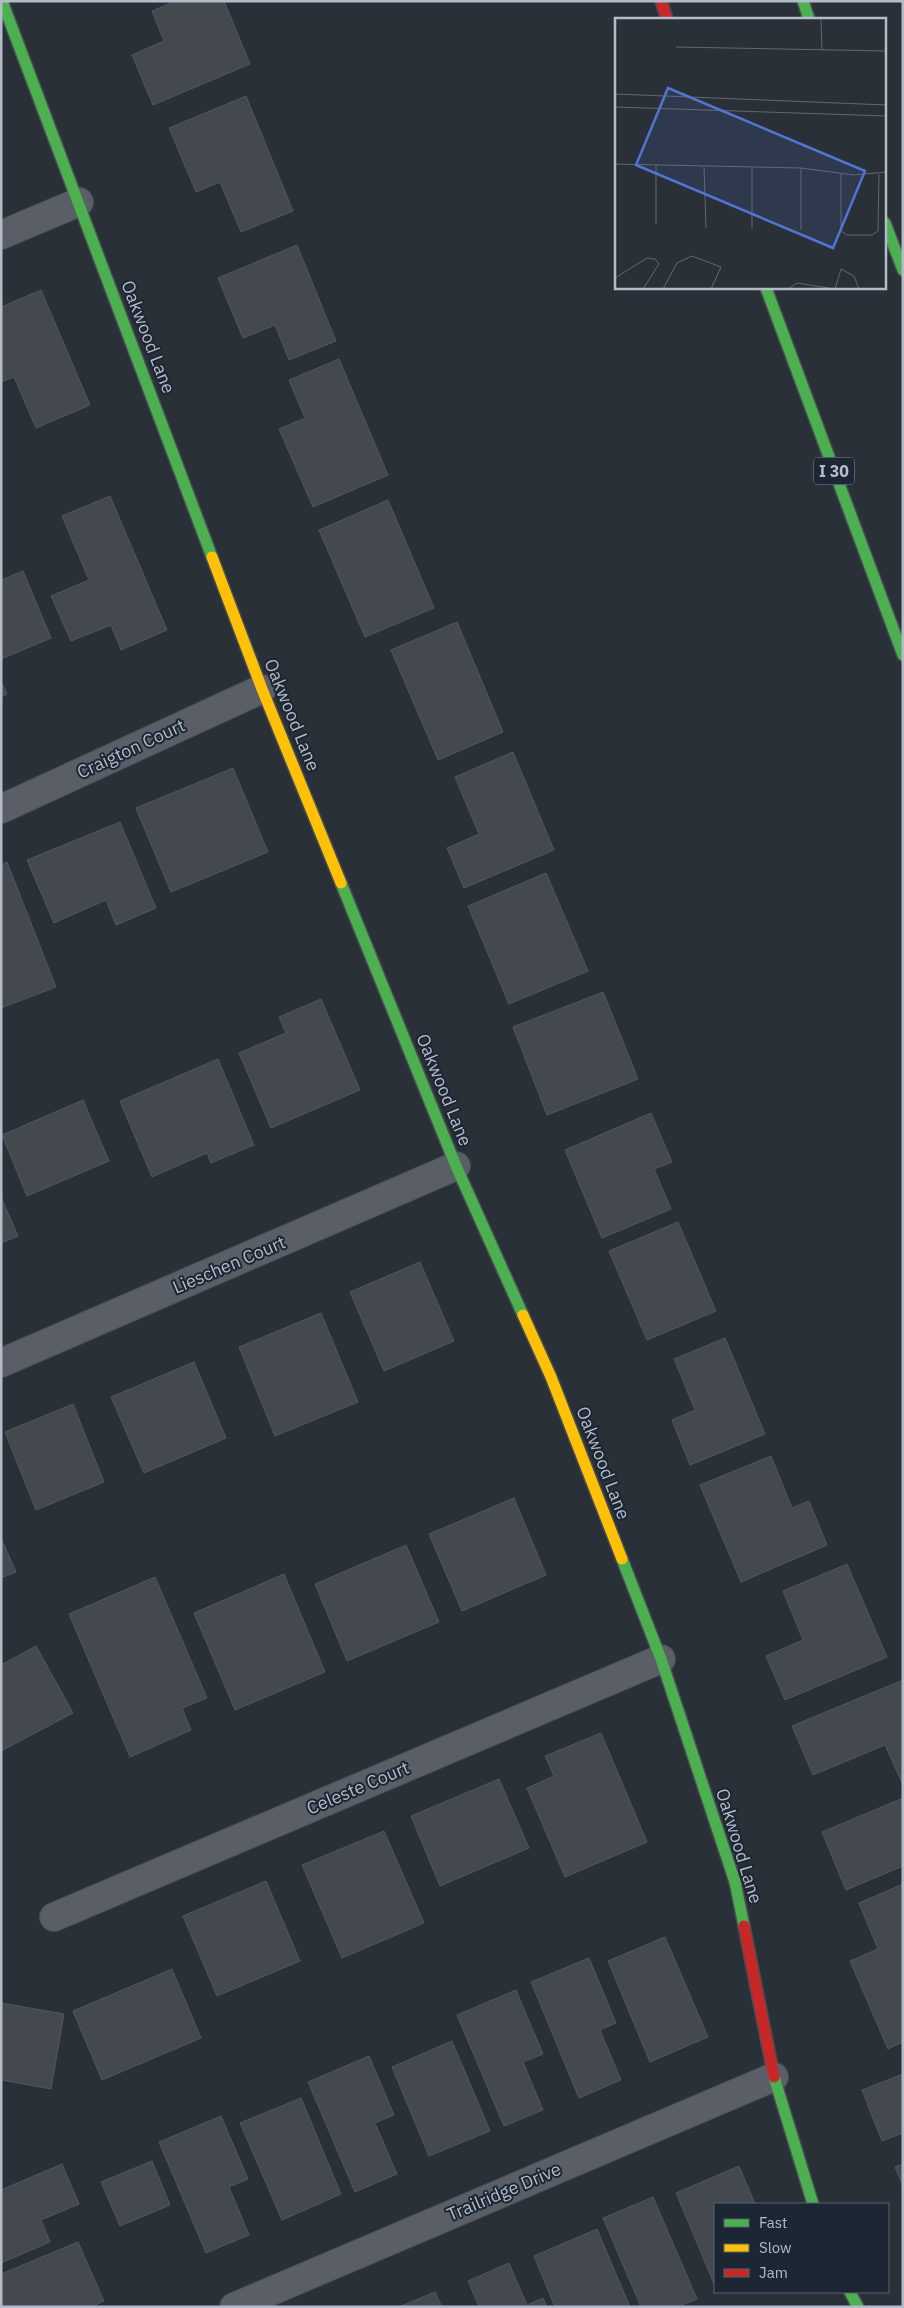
<svg xmlns="http://www.w3.org/2000/svg" width="904" height="2308" font-family="'IBM Plex Sans',sans-serif">
	<rect width="100%" height="100%" fill="#2a3038"/>
	<!-- building -->
	<path fill="#444950" stroke="#52575f" d="M176,1H224L250,64L153,105L132,55L164,41L152,11Z
		M246,96L293,211L241,232L220,182L196,192L169,128Z
		M297,245L336,341L289,360L275,325L243,338L218,278Z
		M41,290L90,405L36,428L14,377L1,382V307Z
		M339,359L388,475L313,507L279,429L305,418L289,380Z
		M110,496L167,630L121,650L111,625L71,641L51,596L89,580L62,516Z
		M388,500L434,608L365,637L319,530Z
		M23,571L51,638L1,659V580Z
		M457,622L503,732L438,760L391,650Z
		M1,681L7,694L1,697Z
		M513,752L554,850L464,888L447,848L479,834L455,777Z
		M233,768L268,852L171,892L136,808Z
		M120,822L156,908L116,925L106,900L54,923L27,860Z
		M7,862L56,987L1,1008V865Z
		M546,873L588,971L509,1004L468,906Z
		M603,992L638,1079L547,1115L513,1027Z
		M321,999L360,1090L271,1128L239,1053L286,1033L279,1017Z
		M218,1059L254,1145L211,1163L207,1153L152,1177L120,1101Z
		M83,1100L109,1161L27,1196L2,1135Z
		M651,1113L672,1162L654,1169L671,1209L602,1238L565,1150Z
		M1,1197L18,1236L1,1243Z
		M678,1222L716,1311L647,1340L609,1251Z
		M420,1262L454,1341L384,1371L350,1292Z
		M321,1313L358,1402L275,1436L239,1347Z
		M725,1338L765,1434L690,1465L672,1420L695,1410L674,1359Z
		M194,1362L226,1438L144,1473L111,1397Z
		M73,1404L104,1482L36,1510L5,1432Z
		M771,1456L792,1508L809,1501L827,1545L741,1582L700,1485Z
		M514,1498L546,1575L462,1611L429,1534Z
		M1,1538L16,1572L1,1578Z
		M406,1545L439,1622L347,1661L315,1584Z
		M847,1564L887,1657L785,1700L766,1656L803,1640L783,1591Z
		M284,1574L325,1672L235,1710L194,1613Z
		M155,1577L207,1698L182,1708L191,1730L130,1757L69,1614Z
		M36,1646L73,1713L1,1751V1665Z
		M903,1680V1785L885,1745L813,1775L792,1726Z
		M601,1733L647,1842L565,1877L527,1788L554,1776L545,1756Z
		M499,1779L529,1848L440,1886L411,1816Z
		M903,1798V1866L846,1890L822,1832Z
		M384,1831L424,1923L342,1958L302,1865Z
		M266,1881L300,1961L217,1996L183,1916Z
		M903,1884V2042L888,2049L850,1961L878,1949L859,1903Z
		M665,1937L708,2037L650,2062L608,1961Z
		M589,1958L616,2023L600,2030L621,2080L579,2098L531,1982Z
		M172,1969L201,2038L102,2080L73,2011Z
		M516,1990L543,2054L523,2062L543,2110L504,2126L457,2015Z
		M1,2003L64,2014L51,2089L1,2080Z
		M452,2041L490,2131L429,2156L392,2067Z
		M369,2056L394,2115L375,2123L397,2174L355,2192L308,2082Z
		M903,2074V2133L882,2141L862,2090Z
		M301,2098L341,2194L282,2220L240,2123Z
		M221,2116L248,2179L229,2187L249,2235L206,2253L159,2142Z
		M152,2161L170,2205L120,2226L101,2182Z
		M62,2164L79,2204L41,2220L50,2242L1,2263V2190Z
		M903,2164V2186L895,2167Z
		M739,2166L755,2204H715V2286L676,2193Z
		M653,2197L697,2299L682,2305V2307H641L603,2218Z
		M597,2229L630,2307H555L534,2256Z
		M78,2242L104,2301L91,2307H1V2274Z
		M509,2263L527,2305L543,2298L547,2307H479L468,2281Z
		M435,2292L442,2307H401V2306Z"/>
	<g fill="none" stroke-linecap="round" stroke-linejoin="round">
		<defs>
			<path id="street" d="M1,235L79,202
				M1,809L262,689
				M1,1363L456,1166
				M54,1917L661,1659
				M234,2307L774,2077"/>
			<path id="fast" d="M2,1L212,557
				M803,1L809,19
				M885,223L903,270
				M766,288L903,655
				M341,883L456,1166L523,1315
				M622,1559L661,1659L735,1882L744,1926
				M774,2077L813,2204
				M850,2292L858,2307"/>
			<path id="slow" d="M212,557L262,689L341,883
				M523,1315L551,1377L622,1559"/>
			<path id="jam" d="M661,1L667,19
				M744,1926L774,2077"/>
		</defs>
		<!-- street casing -->
		<use href="#street" stroke="#484c53" stroke-width="30"/>
		<!-- fast casing -->
		<use href="#fast" stroke="#484c53" stroke-width="14"/>
		<!-- slow casing -->
		<use href="#slow" stroke="#484c53" stroke-width="14"/>
		<!-- jam casing -->
		<use href="#jam" stroke="#484c53" stroke-width="14"/>
		<!-- street -->
		<use href="#street" stroke="#5a5e66" stroke-width="28"/>
		<!-- fast -->
		<use href="#fast" stroke="#4caf50" stroke-width="11"/>
		<!-- slow -->
		<use href="#slow" stroke="#ffc107" stroke-width="11"/>
		<!-- jam -->
		<use href="#jam" stroke="#c62828" stroke-width="11"/>
	</g>
	<g text-anchor="middle" stroke-width="4" stroke-linejoin="round" paint-order="stroke">
		<!-- shield labels -->
		<rect fill="#1d2633" stroke="#878f9c" stroke-width="1" x="814" y="457.5" width="40" height="27" rx="4"/>
		<g font-size="16" font-weight="bold" fill="#b4bcc9">
			<text x="834" y="477">I 30</text>
		</g>
		<!-- street labels -->
		<g font-size="18" fill="#b4bcc9" stroke="#1d2633">
			<text transform="translate(148 337) rotate(69)" y="6">Oakwood Lane</text>
			<text transform="translate(292 715) rotate(68)" y="6">Oakwood Lane</text>
			<text transform="translate(131 749) rotate(-25)" y="6">Craigton Court</text>
			<text transform="translate(444 1090) rotate(68)" y="6">Oakwood Lane</text>
			<text transform="translate(229 1265) rotate(-23)" y="6">Lieschen Court</text>
			<text transform="translate(603 1463) rotate(69)" y="6">Oakwood Lane</text>
			<text transform="translate(358 1788) rotate(-23)" y="6">Celeste Court</text>
			<text transform="translate(739 1846) rotate(73)" y="6">Oakwood Lane</text>
			<text transform="translate(504 2192) rotate(-23)" y="6">Trailridge Drive</text>
		</g>
	</g>
	<!-- overview -->
	<g transform="translate(615 18)">
		<rect width="271" height="271" fill="#2a3038"/>
		<path fill="none" stroke="#616872" stroke-width="1" d="M206,1L207,32M61,29L272,33M0,76L272,87M0,89L272,98M0,146L186,150L239,157L272,154M41,147V206M89,149L91,210M137,150V211M186,150V212M226,156V213L232,217H257L263,213L264,156M0,260L32,240L40,241L44,246L28,271M48,271L62,245L77,238L106,249L96,271M173,271L182,265L220,271M220,271L226,251L239,258L244,271"/>
		<path fill="#5274d3" fill-opacity="0.15" stroke="#5274d3" stroke-width="2.5" d="M53,70L250,153L218,230L21,147Z"/>
		<rect width="271" height="271" fill="none" stroke="#b4bcc9" stroke-width="2.5"/>
	</g>
	<!-- border -->
	<rect width="904" height="2308" fill="none" stroke="#b4bcc9" stroke-width="5"/>
	<!-- legend -->
	<rect x="714" y="2203" width="175" height="90" fill="#1d2633" stroke="#59626f"/>
	<rect x="724" y="2219" width="25" height="8" fill="#4caf50" stroke="#59626f"/>
	<text x="759" y="2228" font-size="15" fill="#b4bcc9">Fast</text>
	<rect x="724" y="2244" width="25" height="8" fill="#ffc107" stroke="#59626f"/>
	<text x="759" y="2253" font-size="15" fill="#b4bcc9">Slow</text>
	<rect x="724" y="2269" width="25" height="8" fill="#c62828" stroke="#59626f"/>
	<text x="759" y="2278" font-size="15" fill="#b4bcc9">Jam</text>
</svg>
